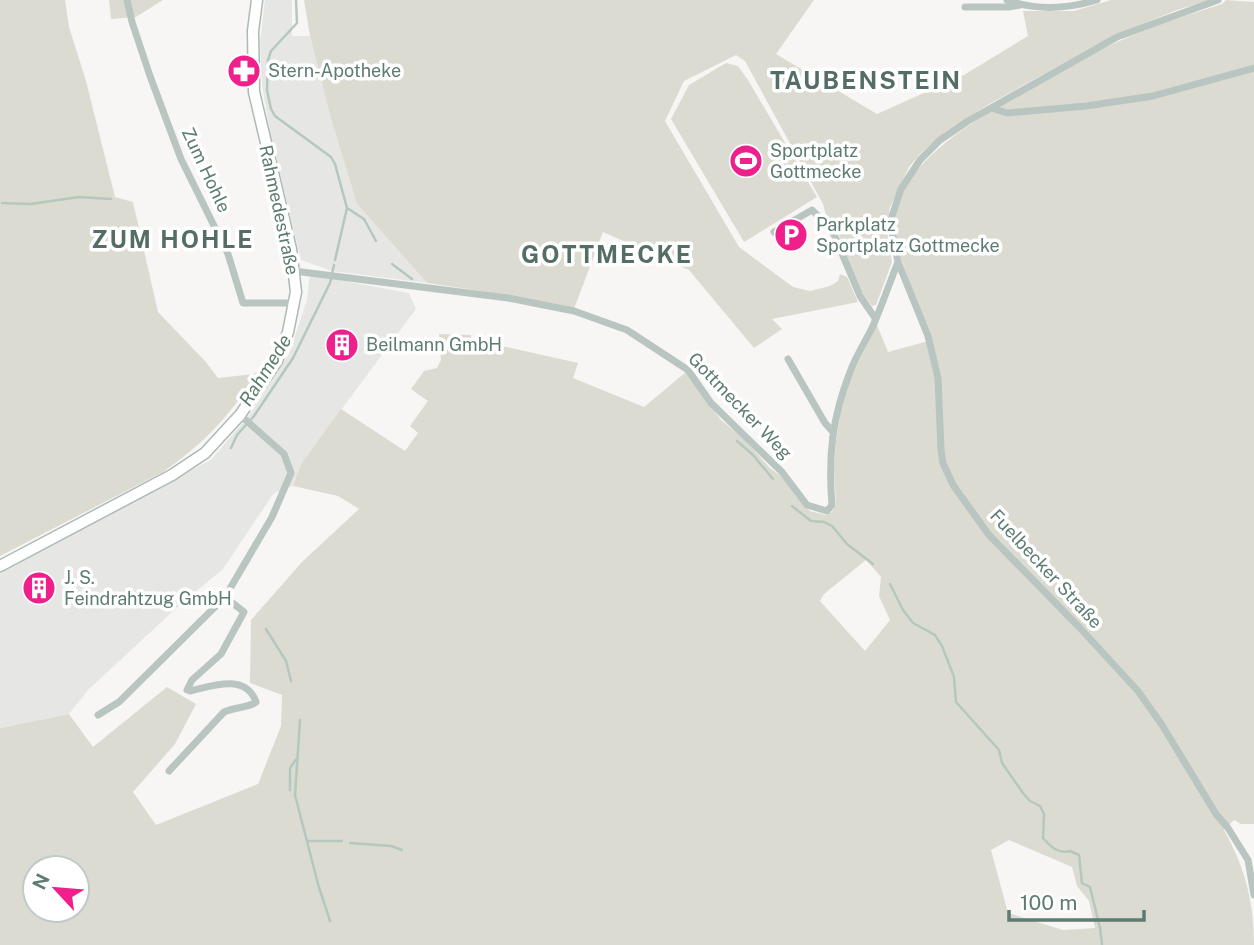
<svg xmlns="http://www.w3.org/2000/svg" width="1254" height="945" font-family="'Public Sans',sans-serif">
	<rect width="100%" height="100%" fill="#f8f6f5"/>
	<!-- built -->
	<path fill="#e6e7e5" d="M265,0H292V36H310L331,119L357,204L427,283L332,271L301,260L270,132L262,85L260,44Z
		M311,275L409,293L416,309L301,464L293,486L274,493L223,569L183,602L88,690L69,714L0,728V569L211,460L250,414L289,354L307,300L309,280Z"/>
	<!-- green -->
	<path fill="#dcdbd1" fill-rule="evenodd" d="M0,0H65L69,27L86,81L115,197L133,202L158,312L205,361L218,378L254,374L262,368C229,415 210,439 163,472L0,556Z
		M109,0H163L136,17L111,19Z
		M304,0H814L776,54L877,114L964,75L1028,36L1023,11H1074L1111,0H1210L1177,10L1113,36L991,103L945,132L920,154L909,167L890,207L887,224L888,242L892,262L876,305L872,306C853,283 844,252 835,223H828L823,204L745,61L736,55L684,81L665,121L739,247L793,287L810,291L830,286L838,281L840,274L847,277L858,302L772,319L782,329L754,348L689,270L603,232L574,309L508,295L427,283L357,204L331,119L310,36Z
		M1226,0L1254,2V824H1241L1234,820L1224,830C1245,868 1254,901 1254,945H0V728L69,714L93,747L167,687L196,704L175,744L133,792L156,825L258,784L281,726L282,695L250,683L251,620L302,562L359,509L338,496L293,486L301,464L341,409L405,451L418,433L410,426L428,401L411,389L424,371L437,368L441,360L439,334L471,335V339L578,363L573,378L644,407L686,372L721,420L742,437L770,468L781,476L802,503L810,511L826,515L832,512L836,505L834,468L836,440L841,411L850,379L877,325L888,352L932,340C924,314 891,244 893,224C899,155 998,107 1051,77C1073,66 1094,51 1117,42C1151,27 1187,15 1222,4ZM866,560L881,577L879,596L890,620L865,651L820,601L824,594ZM1009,840L1072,867L1077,886L1089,901L1095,928L1063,930L1008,913L991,850ZM35,868H77V910H35Z
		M726,63L738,66L748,80L817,197L744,242L671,119L689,85Z"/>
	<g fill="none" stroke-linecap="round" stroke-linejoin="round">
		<!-- stream -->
		<path stroke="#b4c8be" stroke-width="2.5" d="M296,0L297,23L271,51L268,60L267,90L271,109L275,116L331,157L335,164L347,208L335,260
			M2,203L31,204L79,197L111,199
			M347,208L364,219L376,241
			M392,264L412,279
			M737,441L753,455L773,479
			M231,448L237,435L254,416L293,358L330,283L334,265
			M792,506L811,521L824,522L832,526L847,544L873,564
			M890,584L903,610L913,623L935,635L942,646L954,677L956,702L999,750L1002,763L1023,793L1030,801L1040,806L1044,814L1043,838C1051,847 1058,854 1070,851L1079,855L1082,883L1090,887L1100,928L1102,945
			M266,629L286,661L291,681
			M300,720L295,795L318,884L330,921
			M290,790V768L297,758
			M308,841H342
			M350,843L391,846L402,850
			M77,881L79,888"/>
		<defs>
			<path id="secondary" d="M0,566L172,475L205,453L240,415L277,361L288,332L296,292L291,249L254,92L253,31L257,0"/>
		</defs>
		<!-- secondary casing -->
		<use href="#secondary" stroke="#acbab5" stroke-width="13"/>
		<!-- street -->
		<path stroke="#b9c5c1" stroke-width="7" d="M127,0L132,22L150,76L181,159L228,254L243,303H295
			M1007,0C1037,11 1067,9 1097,0
			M1218,0L1117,37L968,121L940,140L920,160L901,189L890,222L898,262L928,336L938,378L941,450L943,463L953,485L989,535L1080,628L1138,691L1162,725L1216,814L1228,828L1248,860L1254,895
			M965,7H1008L1020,5
			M991,108L1007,113L1086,106L1153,96L1254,68
			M774,232L812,210L832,230L860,296L875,318
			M294,271L508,298L574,311L627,330L688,370L711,403L782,472L807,505L827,511L832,505C828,456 832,418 850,372C856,356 865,342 872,328C882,306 889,284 898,262
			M788,359L825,423L832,431
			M98,715L119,702L225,597L272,517L291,473L284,454L240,415
			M169,771L224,712C234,707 249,708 256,702C246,673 212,686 190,691L187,690L192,680L221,654L244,612L225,597"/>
		<!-- secondary -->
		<use href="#secondary" stroke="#fff" stroke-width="10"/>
	</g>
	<!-- icons -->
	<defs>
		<symbol id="pharmacy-disc" viewBox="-11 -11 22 22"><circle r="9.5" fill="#ef1f8c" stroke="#fff"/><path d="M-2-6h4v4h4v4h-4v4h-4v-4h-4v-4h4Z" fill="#fff"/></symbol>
		<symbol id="stadium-disc" viewBox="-11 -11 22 22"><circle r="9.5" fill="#ef1f8c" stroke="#fff"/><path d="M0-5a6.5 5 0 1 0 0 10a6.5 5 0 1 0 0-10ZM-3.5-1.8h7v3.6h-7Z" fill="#fff"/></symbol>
		<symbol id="parking-disc" viewBox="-11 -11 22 22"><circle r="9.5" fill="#ef1f8c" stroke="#fff"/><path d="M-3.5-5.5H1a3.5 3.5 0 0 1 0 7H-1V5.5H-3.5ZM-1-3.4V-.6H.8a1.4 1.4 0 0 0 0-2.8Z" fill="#fff"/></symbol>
		<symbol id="building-disc" viewBox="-11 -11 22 22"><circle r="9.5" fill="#ef1f8c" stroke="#fff"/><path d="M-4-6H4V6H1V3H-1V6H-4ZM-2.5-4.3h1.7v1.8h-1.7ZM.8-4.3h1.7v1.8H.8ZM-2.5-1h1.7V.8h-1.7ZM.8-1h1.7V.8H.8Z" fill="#fff"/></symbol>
	</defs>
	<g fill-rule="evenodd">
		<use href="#pharmacy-disc" x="225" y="52" width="38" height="38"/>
		<use href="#stadium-disc" x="727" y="142" width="38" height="38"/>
		<use href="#parking-disc" x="772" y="216" width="38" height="38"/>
		<use href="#building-disc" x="323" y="326" width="38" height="38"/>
		<use href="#building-disc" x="20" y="569" width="38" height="38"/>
	</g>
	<g text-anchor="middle" stroke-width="7" stroke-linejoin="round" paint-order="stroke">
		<!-- poi labels -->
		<g font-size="18" fill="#5d7c72" stroke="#fff" text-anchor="start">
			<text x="268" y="77">Stern-Apotheke</text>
			<text x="770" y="157">Sportplatz<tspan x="770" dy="21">Gottmecke</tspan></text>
			<text x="816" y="231">Parkplatz<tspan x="816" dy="21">Sportplatz Gottmecke</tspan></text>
			<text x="366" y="351">Beilmann GmbH</text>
			<text x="64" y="584">J. S.<tspan x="64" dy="21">Feindrahtzug GmbH</tspan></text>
		</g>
		<!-- street labels -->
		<g font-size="18" fill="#5d7c72" stroke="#fff">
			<text transform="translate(206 170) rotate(65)" y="6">Zum Hohle</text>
			<text transform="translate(279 210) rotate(78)" y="6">Rahmedestraße</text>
			<text transform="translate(740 406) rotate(46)" y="6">Gottmecker Weg</text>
			<text transform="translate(1046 569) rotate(47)" y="6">Fuelbecker Straße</text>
		</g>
		<!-- water labels -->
		<g font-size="19" font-style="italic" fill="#5c7c6c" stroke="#fff">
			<text transform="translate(265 370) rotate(-58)" y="7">Rahmede</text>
		</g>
		<!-- district labels -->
		<g font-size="24" font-weight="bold" letter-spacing="2" fill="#546d65" stroke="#fff">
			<text x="866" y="89">TAUBENSTEIN</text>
			<text x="173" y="248">ZUM HOHLE</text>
			<text x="607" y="263">GOTTMECKE</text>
		</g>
	</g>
	<!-- north arrow -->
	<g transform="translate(56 889) rotate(296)"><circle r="33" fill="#ffffff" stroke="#becbc7" stroke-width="2"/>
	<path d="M0-5L12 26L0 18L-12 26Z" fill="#ef1f8c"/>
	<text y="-10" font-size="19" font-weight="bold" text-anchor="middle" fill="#5d7c72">N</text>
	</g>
	<!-- scale -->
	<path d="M1009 910v10h135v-10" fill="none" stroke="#5d7c72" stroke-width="3.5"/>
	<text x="1020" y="910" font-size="21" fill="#5d7c72" stroke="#ffffff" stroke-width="5" paint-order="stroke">100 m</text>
</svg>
